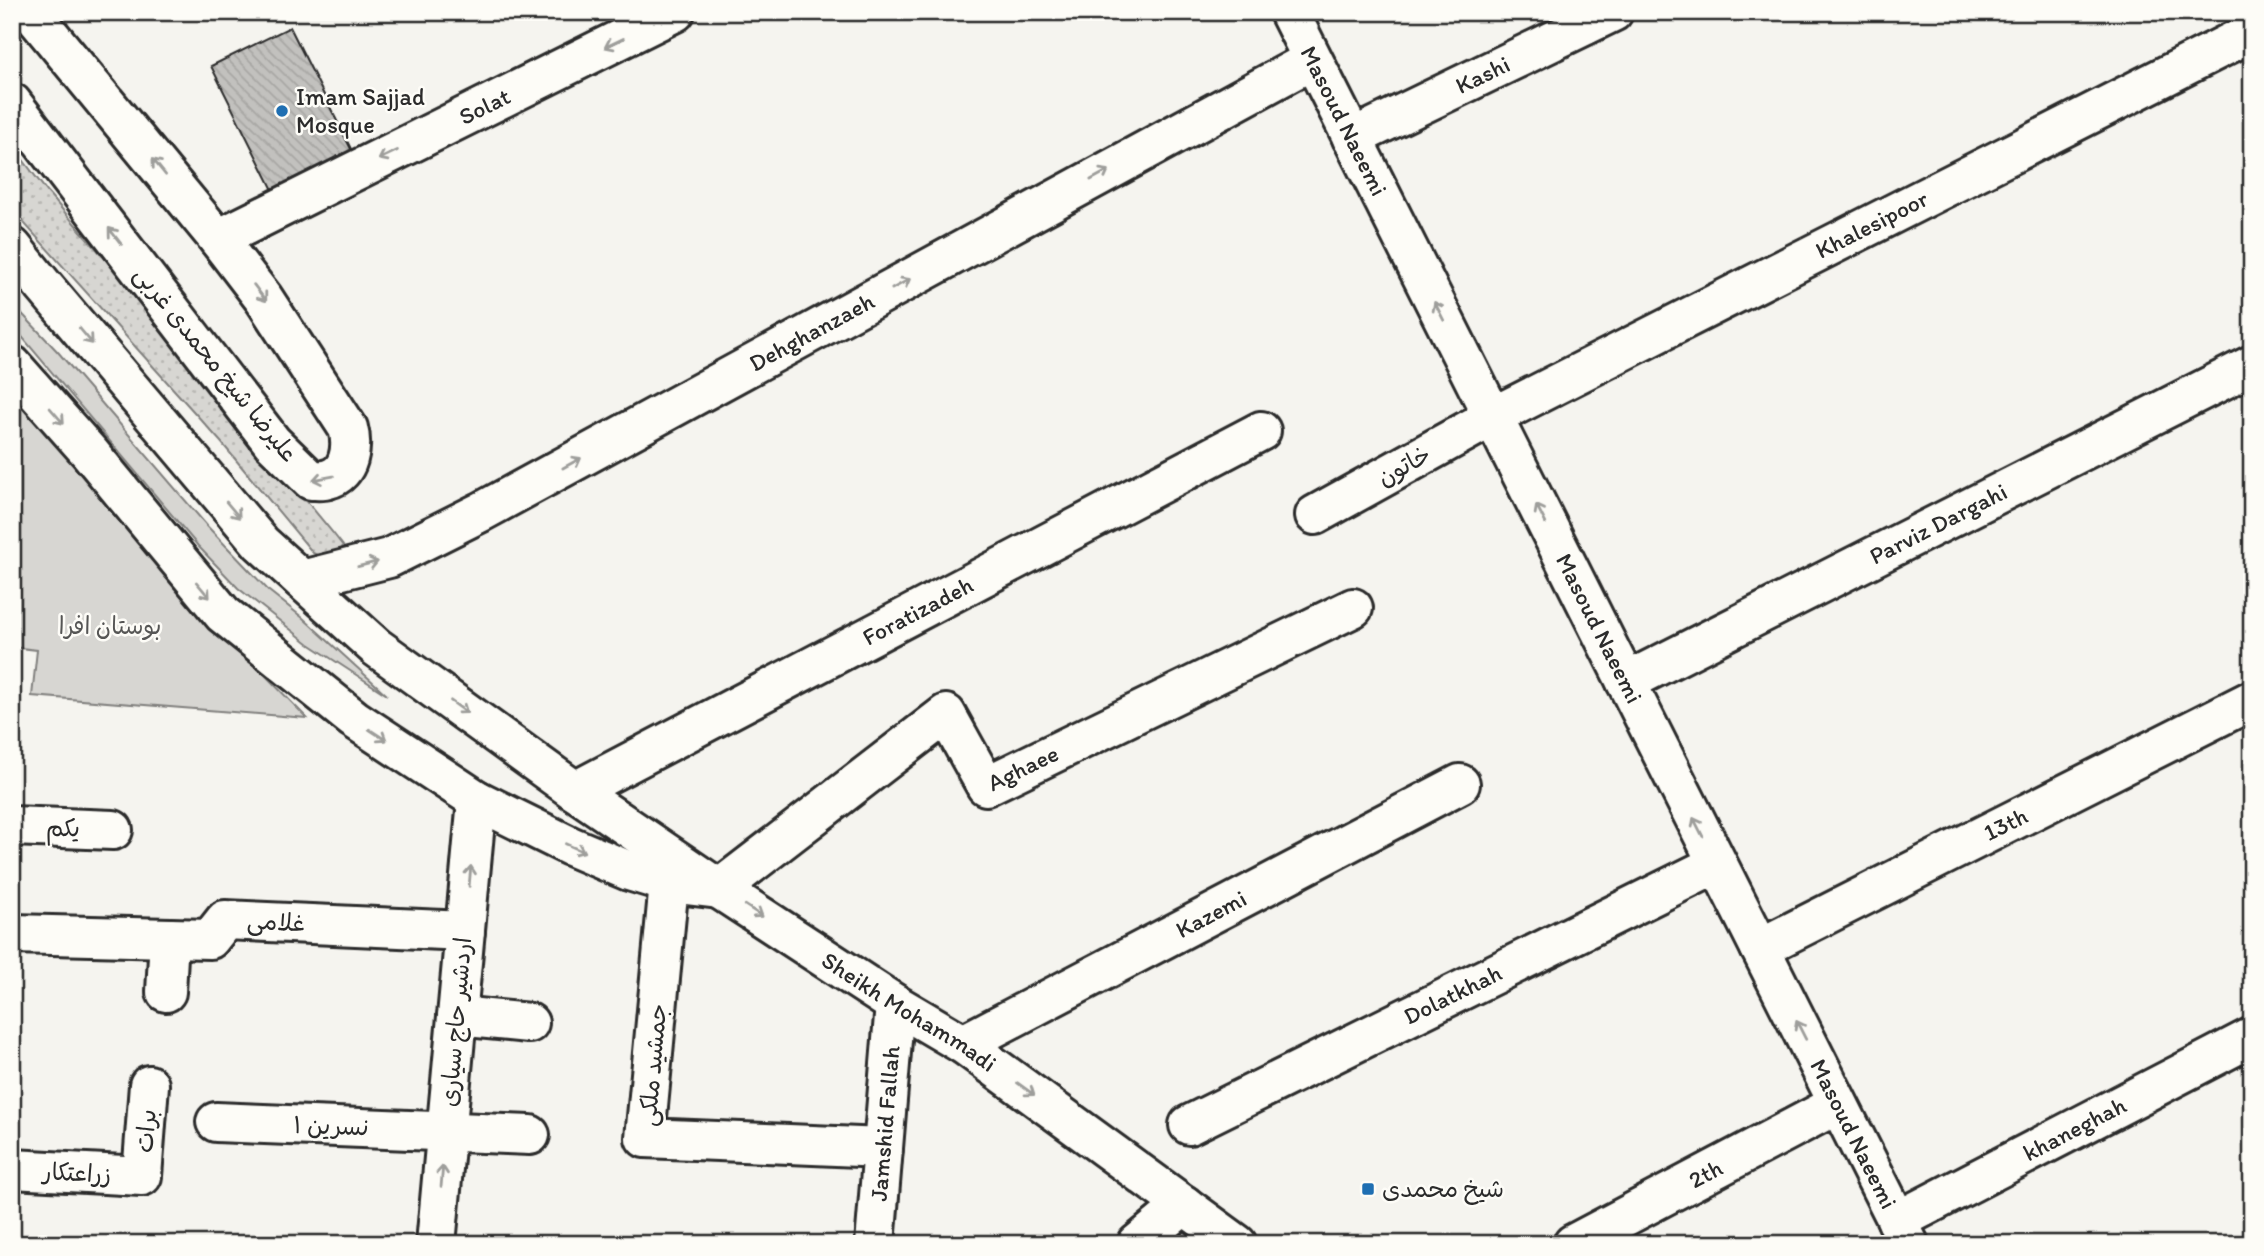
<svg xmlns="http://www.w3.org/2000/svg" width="2264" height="1256" font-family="Itim,'Playpen Sans Arabic',sans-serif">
	<defs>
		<pattern id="grass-dots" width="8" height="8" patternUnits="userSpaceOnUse" patternTransform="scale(1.75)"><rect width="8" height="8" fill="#d7d6d2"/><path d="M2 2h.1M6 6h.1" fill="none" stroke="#b9b8b4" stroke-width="1.8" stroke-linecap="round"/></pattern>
		<pattern id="building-back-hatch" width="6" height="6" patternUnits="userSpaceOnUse" patternTransform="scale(1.75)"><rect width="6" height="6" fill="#c2c1be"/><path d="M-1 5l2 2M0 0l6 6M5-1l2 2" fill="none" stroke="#a7a6a3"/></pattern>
	</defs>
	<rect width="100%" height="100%" fill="#f5f4ef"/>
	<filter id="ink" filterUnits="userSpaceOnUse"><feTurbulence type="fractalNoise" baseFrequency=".0143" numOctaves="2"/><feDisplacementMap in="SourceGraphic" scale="14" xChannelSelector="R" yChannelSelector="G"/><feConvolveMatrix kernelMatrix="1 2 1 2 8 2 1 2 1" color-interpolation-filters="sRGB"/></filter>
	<g filter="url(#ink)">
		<!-- grass -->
		<path fill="url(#grass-dots)" stroke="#81807e" stroke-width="2" d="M12,145L48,193L140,299L333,533L343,546L338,557L327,560L313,553L221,442L24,223L12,205Z"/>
		<!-- green -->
		<path fill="#d7d6d2" stroke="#81807e" stroke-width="2" d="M12,303L58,352L208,527L269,591L303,618L387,695L309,644L238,588L198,546L12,325Z
			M12,389L146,553L307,718L32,696L37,650L12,647Z"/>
		<!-- building -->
		<path fill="url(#building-back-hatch)" stroke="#2b2b2b" stroke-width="2" d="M290,27L354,155L275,194L211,66Z"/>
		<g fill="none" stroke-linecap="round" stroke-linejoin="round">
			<defs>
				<g id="minor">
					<path id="s1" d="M12,103L272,442L311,480C316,480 323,481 328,479C350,474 353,446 348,428L264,299L218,239L675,12"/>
					<path id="s2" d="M1352,138L1613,12"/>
					<path id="s3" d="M12,247L42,284L261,543L376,647L575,791L719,889L895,1004L963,1044L1237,1244"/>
					<path id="s4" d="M1315,515L1492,417L2252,32"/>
					<path id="s5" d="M302,580L389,558L481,512L1312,60"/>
					<path id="s6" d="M1626,682L2252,365"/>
					<path id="s7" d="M575,791L1261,431"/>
					<path d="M12,826L113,830"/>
					<path d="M669,883L645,1138L883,1148"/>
					<path id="s8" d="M719,889L946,714L986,786L1353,608"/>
					<path d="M12,934L210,939L225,920L465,931"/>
					<path id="s9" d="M1760,948L2252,700"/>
					<path d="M166,992L169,938"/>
					<path d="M457,1016L529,1023"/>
					<path id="s10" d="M963,1044L1460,784"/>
					<path d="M216,1122L530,1135"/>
					<path id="s11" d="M1189,1125L1717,864"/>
					<path d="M12,1169L142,1176L149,1085"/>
					<path id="s12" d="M1897,1221L2252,1037"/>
					<path d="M436,1244L477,800"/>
					<path id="s13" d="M875,1244L895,1004"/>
					<path d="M1137,1244L1184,1205"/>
					<path id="s14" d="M1573,1244L1838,1104"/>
				</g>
				<g id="major">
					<path d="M31,12L218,239"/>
					<path id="s15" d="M1289,12L1909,1244"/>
					<path d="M12,365L90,453L223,614L354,719L477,800L570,846L629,871L669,883L719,889"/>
				</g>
			</defs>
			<!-- minor casing -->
			<use href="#minor" stroke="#2b2b2b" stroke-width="44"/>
			<!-- major casing -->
			<use href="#major" stroke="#2b2b2b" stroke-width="44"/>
			<!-- minor -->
			<use href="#minor" stroke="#fdfcf7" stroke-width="38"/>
			<!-- major -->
			<use href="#major" stroke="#fdfcf7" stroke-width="38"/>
		</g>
		<!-- one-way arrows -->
		<defs><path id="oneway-shaft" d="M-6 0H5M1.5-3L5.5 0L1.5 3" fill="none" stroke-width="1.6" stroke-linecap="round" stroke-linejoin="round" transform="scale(1.75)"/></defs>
		<g stroke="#9e9e9b">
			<use href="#oneway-shaft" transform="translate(614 43) rotate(154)"/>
			<use href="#oneway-shaft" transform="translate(388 155) rotate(154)"/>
			<use href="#oneway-shaft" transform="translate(159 167) rotate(-129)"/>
			<use href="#oneway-shaft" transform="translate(1100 175) rotate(-29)"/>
			<use href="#oneway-shaft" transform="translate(115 236) rotate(-128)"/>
			<use href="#oneway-shaft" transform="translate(901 284) rotate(-29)"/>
			<use href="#oneway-shaft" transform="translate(260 293) rotate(53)"/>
			<use href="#oneway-shaft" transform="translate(1439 311) rotate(-117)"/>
			<use href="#oneway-shaft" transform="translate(86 336) rotate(50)"/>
			<use href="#oneway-shaft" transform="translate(57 416) rotate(49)"/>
			<use href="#oneway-shaft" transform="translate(572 463) rotate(-29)"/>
			<use href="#oneway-shaft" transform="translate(323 478) rotate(170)"/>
			<use href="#oneway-shaft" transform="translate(233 510) rotate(50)"/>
			<use href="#oneway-shaft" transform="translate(1541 514) rotate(-117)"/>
			<use href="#oneway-shaft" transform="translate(368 564) rotate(-14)"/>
			<use href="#oneway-shaft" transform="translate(203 590) rotate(50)"/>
			<use href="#oneway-shaft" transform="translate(459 707) rotate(36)"/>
			<use href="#oneway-shaft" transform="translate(378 735) rotate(33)"/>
			<use href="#oneway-shaft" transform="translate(1698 827) rotate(-117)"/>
			<use href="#oneway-shaft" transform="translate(575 848) rotate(24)"/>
			<use href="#oneway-shaft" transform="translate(470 876) rotate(-85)"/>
			<use href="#oneway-shaft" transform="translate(754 911) rotate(33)"/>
			<use href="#oneway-shaft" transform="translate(1801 1030) rotate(-117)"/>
			<use href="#oneway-shaft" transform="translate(1026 1089) rotate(36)"/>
			<use href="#oneway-shaft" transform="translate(442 1176) rotate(-85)"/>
		</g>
	</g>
	<!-- markers -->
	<g fill="#1f6fb2" stroke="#fdfcf7" stroke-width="2.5">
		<circle cx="282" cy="111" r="7"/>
		<rect x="1361" y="1182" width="14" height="14" rx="3.5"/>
	</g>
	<g text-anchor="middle" stroke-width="5" stroke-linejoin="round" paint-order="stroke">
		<!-- street labels -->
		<g font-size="24" fill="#2b2b2b" stroke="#fdfcf7">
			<text dy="8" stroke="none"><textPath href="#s2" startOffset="145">Kashi</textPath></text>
			<text dy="8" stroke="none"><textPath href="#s1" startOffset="1087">Solat</textPath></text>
			<text dy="8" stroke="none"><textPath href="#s15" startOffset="122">Masoud Naeemi</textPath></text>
			<text dy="8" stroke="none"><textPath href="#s4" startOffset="628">Khalesipoor</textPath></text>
			<text dy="8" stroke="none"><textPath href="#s5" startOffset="569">Dehghanzaeh</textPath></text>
			<text transform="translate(216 364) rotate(51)" y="8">علیرضا شیخ محمدی غربی</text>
			<text transform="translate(1404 466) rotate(-29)" y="8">خاتون</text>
			<text dy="8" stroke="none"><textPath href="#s6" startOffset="350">Parviz Dargahi</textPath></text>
			<text dy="8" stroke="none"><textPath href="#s7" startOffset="387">Foratizadeh</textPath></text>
			<text dy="8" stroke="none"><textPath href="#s15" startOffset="690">Masoud Naeemi</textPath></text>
			<text dy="8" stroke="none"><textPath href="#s8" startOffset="410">Aghaee</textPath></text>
			<text dy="8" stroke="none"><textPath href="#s9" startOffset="275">13th</textPath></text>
			<text transform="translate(63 828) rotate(2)" y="8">یکم</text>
			<text dy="8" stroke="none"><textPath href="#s10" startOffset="280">Kazemi</textPath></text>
			<text transform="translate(276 922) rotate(3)" y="8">غلامی</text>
			<text dy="8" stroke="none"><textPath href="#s11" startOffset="294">Dolatkhah</textPath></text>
			<text dy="8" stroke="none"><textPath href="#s3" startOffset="1188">Sheikh Mohammadi</textPath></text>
			<text transform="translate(456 1022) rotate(-85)" y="8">اردشیر حاج سیاری</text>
			<text transform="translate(653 1065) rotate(-85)" y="8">جمشید ملکی</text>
			<text dy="8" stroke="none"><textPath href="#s13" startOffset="121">Jamshid Fallah</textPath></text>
			<text transform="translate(331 1126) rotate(2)" y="8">نسرین ۱</text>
			<text dy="8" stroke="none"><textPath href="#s12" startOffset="200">khaneghah</textPath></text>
			<text transform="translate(146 1131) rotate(-85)" y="8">برات</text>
			<text dy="8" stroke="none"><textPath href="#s15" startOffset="1256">Masoud Naeemi</textPath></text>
			<text transform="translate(77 1173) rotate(3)" y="8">زراعتکار</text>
			<text dy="8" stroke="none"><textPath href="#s14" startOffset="150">2th</textPath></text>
		</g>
		<!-- poi labels -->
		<g font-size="24" fill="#2b2b2b" stroke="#fdfcf7" text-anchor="start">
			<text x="296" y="105">Imam Sajjad<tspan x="296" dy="28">Mosque</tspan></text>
			<text x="1382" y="1197">شیخ محمدی</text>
		</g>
		<!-- park labels -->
		<g font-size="24" fill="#565655" stroke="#fdfcf7">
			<text x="110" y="634">بوستان افرا</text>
		</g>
	</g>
	<!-- margin -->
	<rect width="2264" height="1256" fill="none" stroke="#fdfcf7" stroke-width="42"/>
	<rect x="21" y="21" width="2222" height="1214" fill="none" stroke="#2b2b2b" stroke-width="2.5" filter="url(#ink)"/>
</svg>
